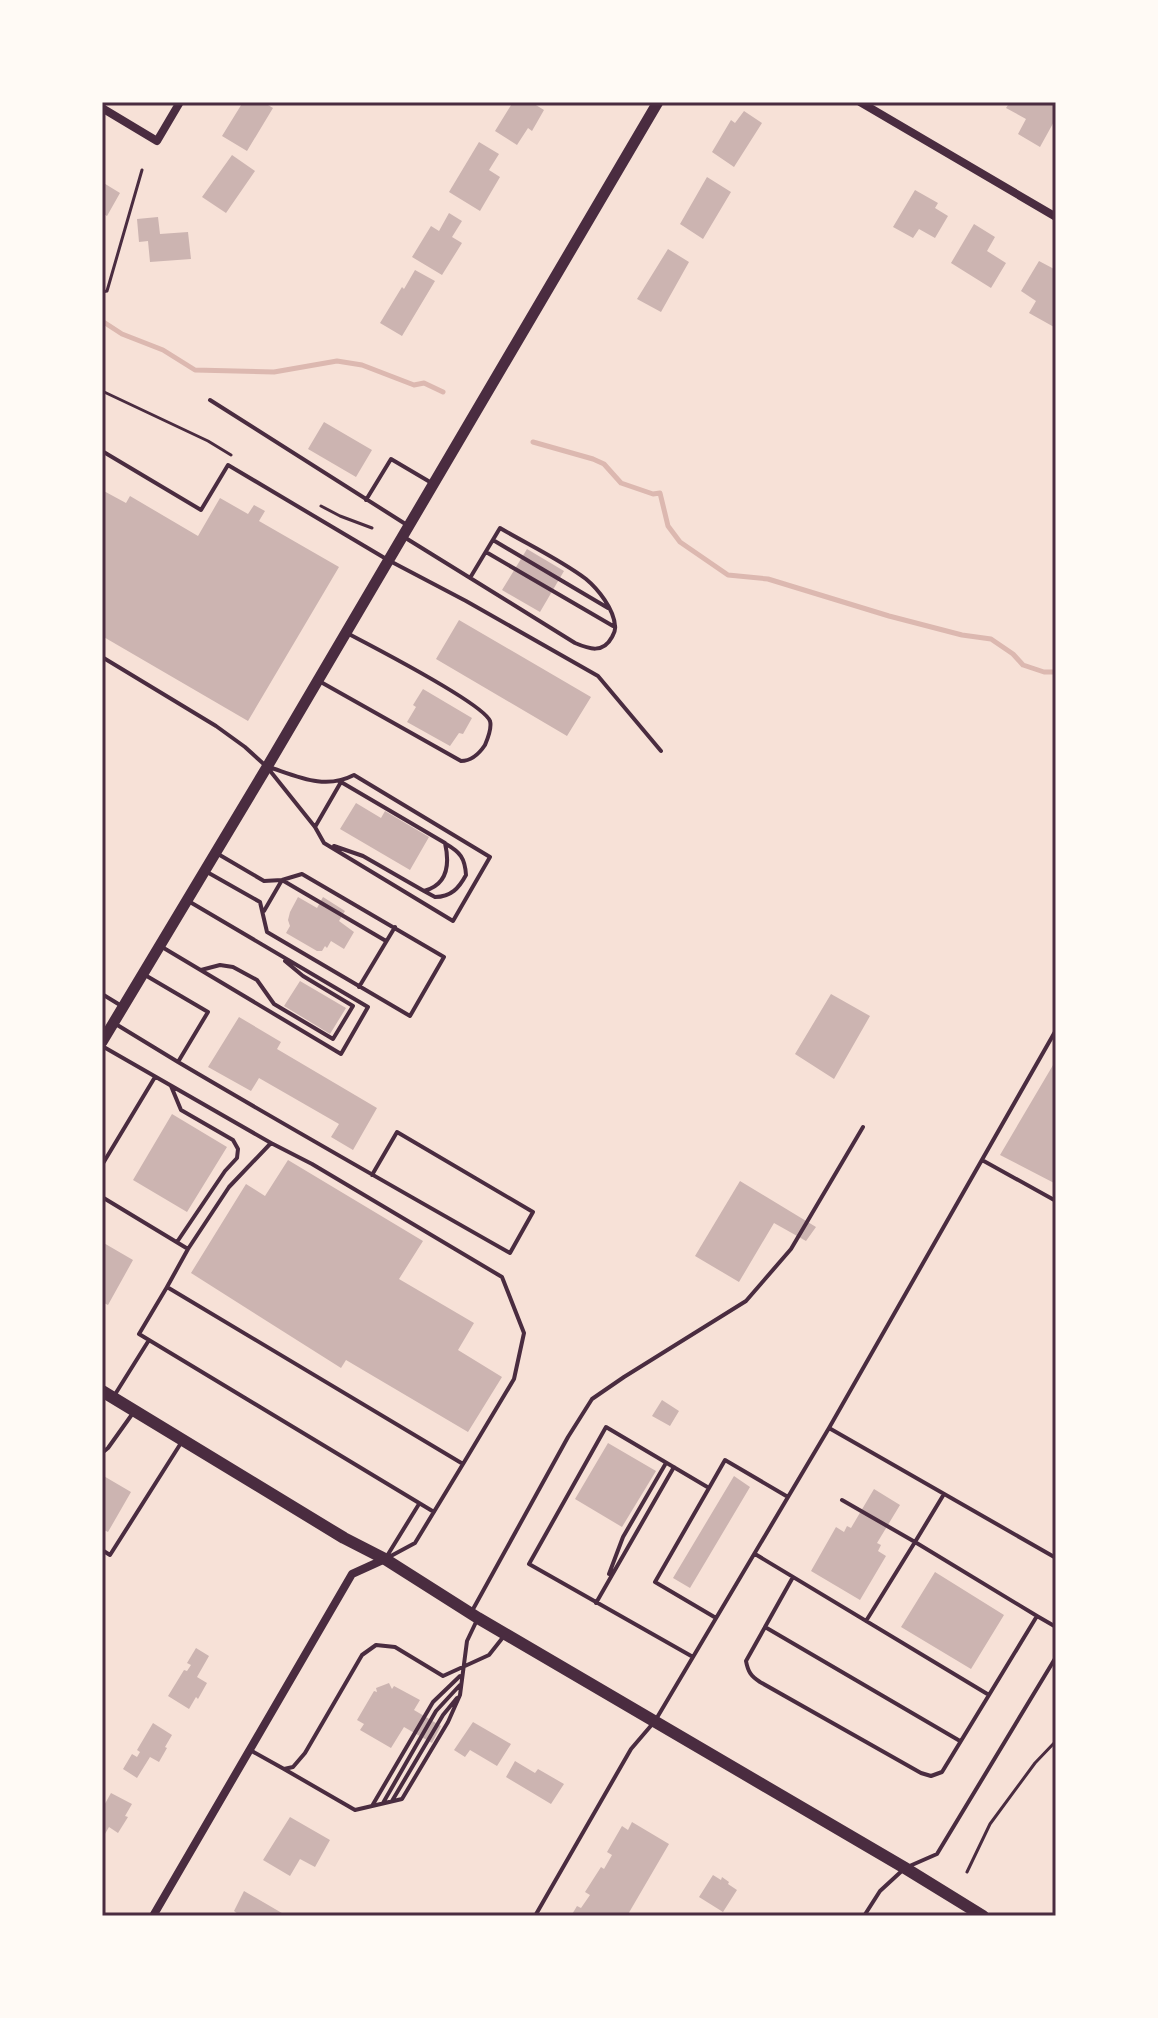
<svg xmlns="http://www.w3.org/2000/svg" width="1158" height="2018" font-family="Overpass,sans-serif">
	<rect width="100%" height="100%" fill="#f7e1d7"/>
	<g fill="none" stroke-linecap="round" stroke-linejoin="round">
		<!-- stream -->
		<path stroke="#dcb8b0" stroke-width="5" d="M102,321L122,334L163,350L195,370L274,372L337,361L362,365L414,385L424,383L443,392
			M533,442L593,459L604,464L621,483L653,494L660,493L668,526L680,542L728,575L768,579L889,616L962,635L991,639L1013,654L1023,665L1044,672H1056"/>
	</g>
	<!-- building -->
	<path fill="#ccb4b1" d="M243,102H263L273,108L247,151L222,136Z
		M513,102H531L544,110L532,131L528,128L517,145L495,131Z
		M1010,102L1056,103V118L1040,147L1018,134L1026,119L1006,108Z
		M744,111L762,123L734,167L712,152L731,120L735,123Z
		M479,142L499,154L489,170L500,177L480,211L449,192Z
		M232,155L255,171L226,213L202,197Z
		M707,177L731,192L703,239L680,224Z
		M102,182L120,193L107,216L102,213Z
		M915,190L938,203L935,208L948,216L935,238L919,229L913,238L893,227Z
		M449,213L462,221L452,237L462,243L442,275L412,257L431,226L439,231Z
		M158,217L160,234L188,232L191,259L150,262L148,241L139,242L137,219Z
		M974,224L995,237L987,251L1006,263L991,288L951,263Z
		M668,249L689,262L661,312L637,299Z
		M1039,261L1056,270V323L1054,327L1029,313L1036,301L1021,291Z
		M415,270L435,281L402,336L380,323L402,287L404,289Z
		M324,422L372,450L356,477L308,449Z
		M102,490L126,503L130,496L198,536L220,498L248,514L254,505L265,511L259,521L339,567L248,721L102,636Z
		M527,549L564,571L540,612L502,590Z
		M459,620L591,697L567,736L436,659Z
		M423,689L472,718L463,734L459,733L450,746L407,722L416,707L413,705Z
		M356,803L381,818L385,811L429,837L410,870L340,829Z
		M298,897L317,908L323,897L345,911L339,921L354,932L344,949L331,941L327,948L325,946L322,951H317L286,933L290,926L288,920L290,912Z
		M300,981L346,1008L330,1034L284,1006Z
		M831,994L870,1016L834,1079L795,1054Z
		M239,1017L281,1042L277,1049L377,1108L353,1150L331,1137L339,1124L259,1078L251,1091L208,1067Z
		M1056,1060V1184L1000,1155Z
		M172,1114L227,1147L187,1212L133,1180Z
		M288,1160L423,1241L399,1279L474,1323L458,1350L502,1377L468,1432L346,1360L341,1368L191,1273L246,1184L265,1196Z
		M740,1181L816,1227L806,1241L774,1223L739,1282L695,1256Z
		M102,1242L133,1260L108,1305L102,1302Z
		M662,1400L679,1411L670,1426L652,1416Z
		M608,1443L656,1471L622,1527L575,1499Z
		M102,1475L131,1492L108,1532L102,1529Z
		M734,1476L750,1487L690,1588L673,1578Z
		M874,1489L900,1505L877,1543L881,1545L878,1551L886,1556L860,1600L811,1571L836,1527L844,1532L847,1526L851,1528Z
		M935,1572L1004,1615L971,1669L901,1627Z
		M196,1648L209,1656L197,1677L207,1683L198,1699L196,1697L189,1709L168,1696L184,1670L187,1671L191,1665L187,1663Z
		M389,1683L392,1689L394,1686L420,1700L414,1710L441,1726L432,1743L404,1727L391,1748L360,1730L364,1724L357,1720L374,1691L377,1692L376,1688Z
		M473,1722L511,1744L497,1766L470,1750L465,1757L454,1750Z
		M153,1723L172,1735L165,1747L167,1748L159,1762L150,1757L137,1778L123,1769L132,1754L137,1757L140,1752L137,1750Z
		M515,1761L535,1773L538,1769L564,1784L551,1804L506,1777Z
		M111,1793L132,1804L125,1816L128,1817L118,1833L109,1827L102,1839V1809Z
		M290,1817L330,1840L315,1867L300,1859L290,1876L263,1860Z
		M632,1822L669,1844L627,1916H571L577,1906L581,1908L590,1895L585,1892L601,1867L604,1869L612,1855L607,1852L622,1826L628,1830Z
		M713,1875L721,1880L722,1877L729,1882L728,1884L737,1890L723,1912L699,1897Z
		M244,1891L287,1916H242L238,1914L234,1911Z"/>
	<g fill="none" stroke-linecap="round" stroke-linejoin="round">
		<!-- path -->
		<path stroke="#4a2c40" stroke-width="3" d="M102,292L107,291L142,170
			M102,391L208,441L231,455
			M321,506L340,516L372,528
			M967,1872L990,1824L1035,1763L1056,1741"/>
		<!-- service -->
		<path stroke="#4a2c40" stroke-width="4" d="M210,400L407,525
			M102,451L201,510L228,465L388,560L466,601L598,676L661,751
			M366,500L391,459L430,482
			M404,537L575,643C589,649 603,654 612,637C614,633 616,630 615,626C614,609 598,589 586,579C561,560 527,544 500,528L470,578
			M493,540L608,608
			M486,552L613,626
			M102,657L216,726L245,747L267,767L315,827L324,843L453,921L490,857L354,775C325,790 299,777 269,767
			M319,681L461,761C472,761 479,754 485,745C488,738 492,728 490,721C484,704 370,645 347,633
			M315,827L341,782L445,843C450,865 447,885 424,891L363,856L334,846
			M207,872L260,902L267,932L410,1016L444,957L302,874L282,880L264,881L218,854
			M424,891L435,897C451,897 459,888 466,875C465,858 460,852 446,844
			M264,911L282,880L386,941
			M162,947L341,1054L368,1007L190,902
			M201,970L220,965L233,967L257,980L274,1004L333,1039L353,1006L303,976L285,961
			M359,987L395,927
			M102,994L120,1005
			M114,1023L178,1062L208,1012L145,975
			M102,1046L271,1143L229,1187L188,1249L102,1197
			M178,1062C288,1127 399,1190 510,1253L533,1212L397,1132L372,1175
			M171,1086L181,1110L233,1140L238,1149L237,1158L225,1171L177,1242
			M982,1160L1056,1201
			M102,1165L155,1077
			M188,1249L167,1287L463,1464L514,1379L524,1333L502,1277L312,1164L271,1143
			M167,1287L139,1334L434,1512
			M114,1396L149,1340
			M829,1428L1056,1558
			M102,1453L108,1448L133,1413
			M709,1488L655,1582L716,1618
			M842,1500L915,1542L944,1494
			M102,1550L110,1555L181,1443
			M755,1554L989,1695L1037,1616L1056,1627
			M387,1556L419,1504
			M389,1557L415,1543L463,1464
			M609,1574L623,1537L666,1463
			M793,1577L746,1661C748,1672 751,1676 760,1682L921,1773L931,1776L942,1772L989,1695
			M596,1603L674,1467
			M472,1611L568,1437L592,1399L624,1377L746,1301L791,1249L863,1127
			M866,1621L915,1542L1037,1616
			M765,1627L960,1741
			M693,1657L529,1564L606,1427L709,1488L725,1460L788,1497
			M250,1750L284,1769L293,1767L305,1753L362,1655L376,1645L395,1647L443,1676L489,1655L504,1636
			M284,1769L355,1810L402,1799L448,1722L460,1695L467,1641L477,1620
			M392,1801L443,1715L457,1698
			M383,1803L436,1711L460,1685
			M372,1806L433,1702L460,1676
			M535,1916L631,1749L655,1721L829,1428L1056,1030
			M864,1916L880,1891L905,1868L937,1854L1056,1657"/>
		<!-- minor -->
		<path stroke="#4a2c40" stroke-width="8" d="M860,102L1056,217
			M102,108L157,141L180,102
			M153,1916L352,1574L385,1559"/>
		<!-- secondary -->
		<path stroke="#4a2c40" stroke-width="11" d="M102,1042L267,767L658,102"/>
		<!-- primary -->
		<path stroke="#4a2c40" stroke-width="12" d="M102,1391L344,1538L385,1559L478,1618L905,1868L983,1916"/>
	</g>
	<!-- border -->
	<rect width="1158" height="2018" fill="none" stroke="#fffaf5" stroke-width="208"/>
	<rect x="104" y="104" width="950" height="1810" fill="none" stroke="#4a2c40" stroke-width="3"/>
</svg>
